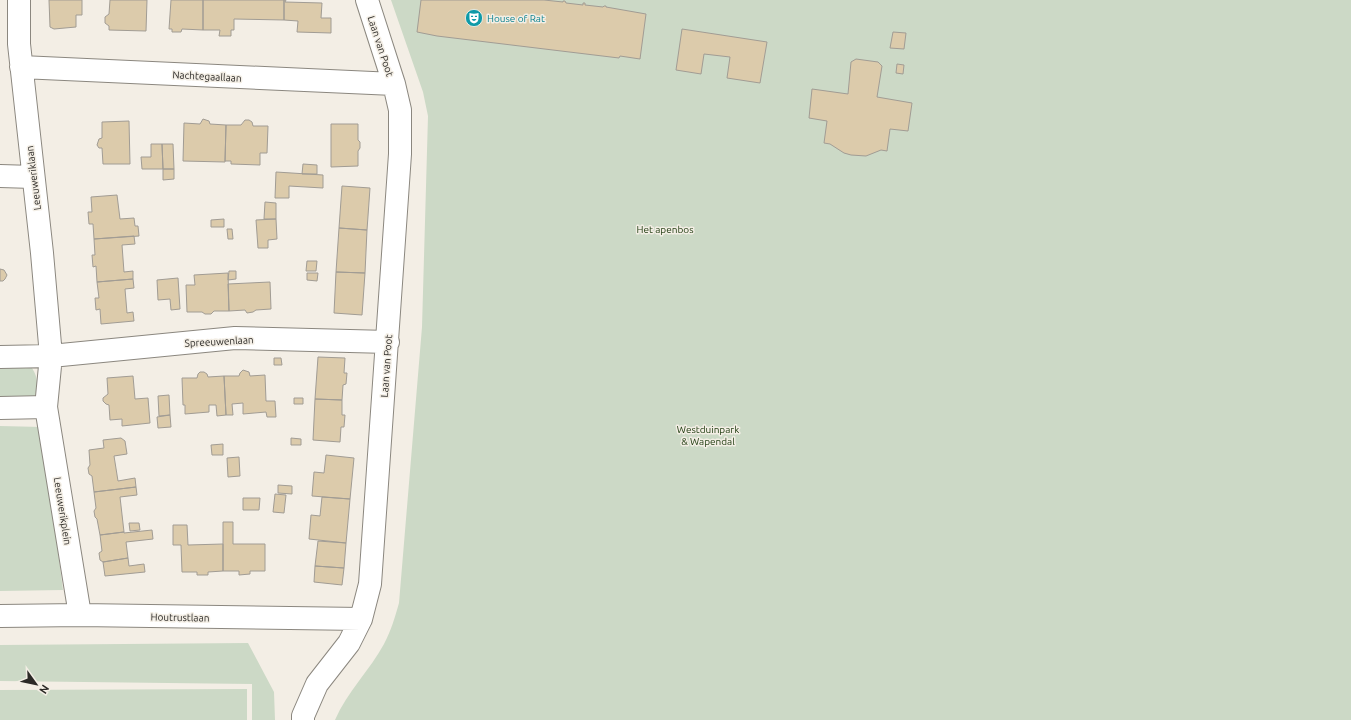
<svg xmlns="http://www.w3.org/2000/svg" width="1351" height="720" font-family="Ubuntu,sans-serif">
	<rect width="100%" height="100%" fill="#f3eee5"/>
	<!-- green -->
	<path fill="#ccd9c6" d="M391,0H1351V720H335C347,692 370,670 384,644C391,631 395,617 399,603L422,327L428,116L423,92Z
		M0,368H32C38,377 38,385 35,396L0,397Z
		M0,426L42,427L63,590L0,591Z
		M248,643L274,692L275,720H252V684L0,681V645Z
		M247,689V720H0V690Z"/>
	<!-- building -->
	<path fill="#dccbab" stroke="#a19c94" d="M49,0H82V15H76V27L54,29L50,27Z
		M110,0H147L146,31L109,30V26L105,23V17L109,14Z
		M171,0H203V30L182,29L181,32H172V29H169Z
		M203,0H284V20L234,19V30H231V36H219L220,30H203Z
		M284,0H286L285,2L322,3L321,18H331V33L297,32L298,21L284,20Z
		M421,0H544L563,2V1H565L566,3L583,5V3H585V5L603,7L604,6H606V7L646,14L640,59L620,56L619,58L437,36L417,32Z
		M682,29L767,42L760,83L727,78L730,57L704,54L701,74L676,70Z
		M893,32L906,33L904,49L890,48Z
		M856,59L878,62L882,66L877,97L912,103L908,131L890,129L887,151L881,150L866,156L851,155L844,153L830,144L824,143L827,121L809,118L812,89L848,94L851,62Z
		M897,64L904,65L903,74L896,73Z
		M203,119L209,121L210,124L226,125L225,162L183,161L184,123L200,124Z
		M245,120H249L252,122L253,126H268L267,153H260V165L231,164V161H225L226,125H241Z
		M129,121L130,164H103L102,148H99L97,145L99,139L102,138V122Z
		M331,124H358V140L360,142V148L358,151V166L331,167Z
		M151,144H162L163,169H142L141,157H151Z
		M162,144H173L174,169H163Z
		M303,164L317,165V174H302Z
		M163,169H174V179L163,180Z
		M276,172L323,175V188L289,186V198H275Z
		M342,186L370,188L367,230L339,228Z
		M117,195L120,219L134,218L135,226H138L139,236L94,239L93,224H89L88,212H92L91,197Z
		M265,202L276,203V219H264Z
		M224,219V227H211V220Z
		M276,219L277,239L268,240V248H258L256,220Z
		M339,228L367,230L365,273L336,272Z
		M227,229H232L233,239H228Z
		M134,236L135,244L122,245L124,272L133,271V279L97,282L96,266L93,267L92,255H95L94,239Z
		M307,261H317L316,271H306Z
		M0,269L4,270L7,275L5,279L3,281H0Z
		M229,271H236V279L228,280Z
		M336,272L365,273L362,315L334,313Z
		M228,273L229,311H214L211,314H205L202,312H187L186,285H195L194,275Z
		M307,273H318L317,281L307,280Z
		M178,278L180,309L171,310L170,299L158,300L157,280Z
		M133,279L134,288L125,289L127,313L133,312L134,321L101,324L100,309L96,310L95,298H99L97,282Z
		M270,282L271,309L256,310L253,312L247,313L245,310L229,311L228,284Z
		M318,357L345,358L344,373H347L346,384L343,385L342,400L315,399Z
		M274,358H281L282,365H274Z
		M243,370L249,372L250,376L265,375L266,401H275L276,417H267L266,412L243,414V403L232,404L233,415H226L224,376H239L240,373Z
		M200,372H204L207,374L208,377L224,376L226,415L217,416L216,405H209V412L185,414V405H183L182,378H197L198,374Z
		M133,376L135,399L148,398L150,423L122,426V419L110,420L109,405L106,404L103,401V398L108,394L107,378Z
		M169,395L170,415L159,416L158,396Z
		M294,398H303V404H294Z
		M315,399L342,400V415H345L344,427H341L340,442L313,440Z
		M170,415L171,427L158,428L157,417Z
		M121,438L125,441L127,454L114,456L118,481L135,478L136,487L94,492L92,476L89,474L88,468L90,465L89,450L104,448L103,440Z
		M291,438L301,439V445H291Z
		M223,444V455H212L211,445Z
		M326,455L354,458L350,499L312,496L314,472L324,473Z
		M239,457L240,476L228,477L227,458Z
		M278,485L292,486V494L278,493Z
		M136,487L137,495L120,497L124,532L100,535L97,519L95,517L94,511L96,508L94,492Z
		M275,494L286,495L284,513L273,512Z
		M322,497L350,499L346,543L309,539L311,515L320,516Z
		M243,498H260L259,510H243Z
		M223,522H233V544H265V571H250V574L239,575V571H223Z
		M129,523H139L140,530L130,531Z
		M173,525H187L188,545L223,544V571L208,572V575H197V572H182L181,545H173Z
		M152,530L153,539L126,542L128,558L103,562L100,560L99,553L102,551L100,535L124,532V533Z
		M318,541L346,543L344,568L315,566Z
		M128,558L129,566L144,564L145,572L105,576L103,562Z
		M315,566L344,568L342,585L314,582Z"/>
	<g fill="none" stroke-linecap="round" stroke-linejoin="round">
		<defs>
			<path id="street" d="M19,0V44L42,253L51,356L46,407L80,615
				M21,67L394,84
				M0,176L33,177
				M0,357L51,356L235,338L388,342
				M0,408L46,407
				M0,616L80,615L361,619
				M303,720V716L317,684L349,643L361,619L370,584L400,154V110L394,84L367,0"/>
		</defs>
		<!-- street casing -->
		<use href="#street" stroke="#8b877f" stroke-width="24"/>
		<!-- street -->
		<use href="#street" stroke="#fff" stroke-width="22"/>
	</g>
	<!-- icons -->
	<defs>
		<symbol id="theatre-disc" viewBox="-11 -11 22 22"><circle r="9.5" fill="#0f9aa8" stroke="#f3eee5"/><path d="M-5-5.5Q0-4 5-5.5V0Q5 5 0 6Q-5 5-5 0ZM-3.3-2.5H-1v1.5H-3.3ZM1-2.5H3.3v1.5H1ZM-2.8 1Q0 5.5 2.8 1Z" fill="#fff"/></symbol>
	</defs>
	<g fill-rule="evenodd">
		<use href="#theatre-disc" x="464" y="8" width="20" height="20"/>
	</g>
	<g text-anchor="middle" stroke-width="3" stroke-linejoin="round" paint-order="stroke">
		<!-- culture labels -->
		<g font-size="10" fill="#0d838f" stroke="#f3eee5" text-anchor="start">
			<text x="487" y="22">House of Rat</text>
		</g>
		<!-- street labels -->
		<g font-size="10" fill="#2b2926" stroke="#f3eee5">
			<text transform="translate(381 46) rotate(72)" y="4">Laan van Poot</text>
			<text transform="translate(207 76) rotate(3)" y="4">Nachtegaallaan</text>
			<text transform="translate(33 178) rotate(-97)" y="4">Leeuweriklaan</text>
			<text transform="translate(219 341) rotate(-3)" y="4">Spreeuwenlaan</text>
			<text transform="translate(386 366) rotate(-86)" y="4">Laan van Poot</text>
			<text transform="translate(63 511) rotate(81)" y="4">Leeuwerikplein</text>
			<text transform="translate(180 617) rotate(1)" y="4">Houtrustlaan</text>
		</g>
		<!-- park labels -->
		<g font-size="10" fill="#213d11" stroke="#f3eee5">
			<text x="665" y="233">Het apenbos</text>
			<text x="708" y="433">Westduinpark<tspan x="708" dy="12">&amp; Wapendal</tspan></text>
		</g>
	</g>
	<!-- north arrow -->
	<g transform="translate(36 684) rotate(123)" stroke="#f3eee5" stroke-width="3" paint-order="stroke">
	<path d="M0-3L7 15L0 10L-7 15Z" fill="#2b2926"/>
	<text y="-6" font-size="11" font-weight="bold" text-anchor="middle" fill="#2b2926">N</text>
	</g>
</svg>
